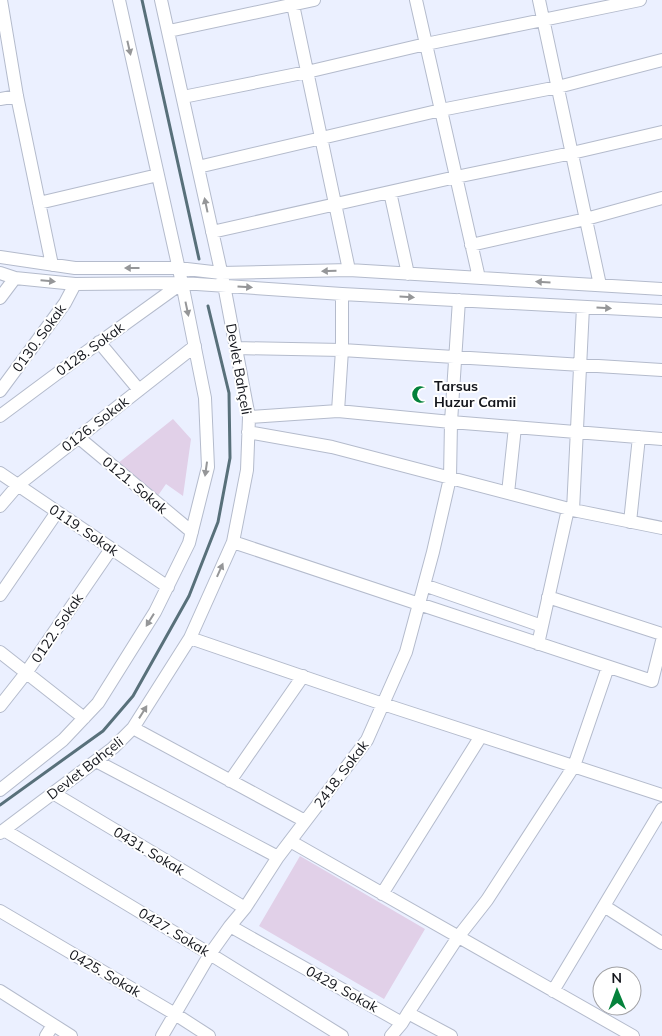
<svg xmlns="http://www.w3.org/2000/svg" width="662" height="1036" font-family="Mulish,sans-serif">
	<rect width="100%" height="100%" fill="#ebf0ff"/>
	<!-- green -->
	<path fill="#e1d0e8" d="M173,419L191,439L183,496L166,484L157,497L117,464Z
		M300,856L425,929L384,999L259,926Z"/>
	<g fill="none" stroke-linecap="round" stroke-linejoin="round">
		<!-- stream -->
		<path stroke="#58707a" stroke-width="3" d="M142,0L199,259
			M0,805L103,731L133,696L189,596L218,522L230,458L229,393L208,306"/>
		<defs>
			<path id="minor" d="M1,0L17,96L52,265
				M292,0L349,270
				M416,0L479,278
				M539,0L600,285
				M169,31L314,0
				M183,97L307,72L426,44L640,0
				M0,99L17,96
				M198,167L441,110L558,87L662,60
				M390,192L408,274
				M39,203L158,175
				M212,232L456,177L572,153L662,132
				M471,245L586,219L662,198
				M0,257L75,268H178L221,273L349,270L662,289
				M0,273L15,278L75,284L182,283L342,294L662,311
				M0,298L15,278
				M99,342L139,390
				M236,348L342,350L662,370
				M0,391L65,303L75,284
				M338,411L342,350V294
				M0,416L82,355L182,283
				M249,417L338,411L451,422L662,439
				M248,432L332,447L573,510L662,528
				M78,437L192,532
				M0,473L168,587
				M508,493L515,427
				M0,506L18,485L195,346
				M573,510L583,307
				M630,522L639,437
				M233,542L419,604L652,681L662,641
				M424,585L542,626
				M0,595L57,512
				M548,597L662,634
				M190,638L383,704L662,795
				M538,644L568,509
				M0,652L84,718
				M0,706L26,673L111,549
				M133,728L305,821
				M96,761L278,857
				M230,781L303,676
				M0,790L63,740L98,703L155,612L189,543L208,467L205,398L182,283L119,0
				M53,793L245,908
				M4,830L210,954L342,1036
				M0,833L113,748L133,728L190,638L233,542L247,470L249,417L224,285L161,0
				M290,841L633,1036
				M382,894L481,736
				M604,906L662,943
				M0,911L175,1014L209,1036
				M230,926L402,1023L408,1013L451,1036
				M0,991L71,1036
				M553,991L662,809
				M408,1013L458,937L487,900L574,766L608,667
				M46,1036L53,1025
				M162,1036L210,954L230,926L245,908L278,857L367,740L406,652L433,552L450,478L451,422L459,300
				M391,1036L402,1023"/>
		</defs>
		<!-- minor casing -->
		<use href="#minor" stroke="#b4bbcc" stroke-width="14"/>
		<!-- minor -->
		<use href="#minor" stroke="#fff" stroke-width="12"/>
	</g>
	<!-- one-way arrows -->
	<defs><path id="oneway-solid" d="M-6-.8H1V-3.2L6.5 0L1 3.2V.8H-6Z" transform="scale(1.25)"/></defs>
	<g fill="#959698">
		<use href="#oneway-solid" transform="translate(129 48) rotate(77)"/>
		<use href="#oneway-solid" transform="translate(206 205) rotate(-102)"/>
		<use href="#oneway-solid" transform="translate(132 268) rotate(180)"/>
		<use href="#oneway-solid" transform="translate(329 271) rotate(178)"/>
		<use href="#oneway-solid" transform="translate(48 281) rotate(5)"/>
		<use href="#oneway-solid" transform="translate(543 282) rotate(-177)"/>
		<use href="#oneway-solid" transform="translate(245 287) rotate(4)"/>
		<use href="#oneway-solid" transform="translate(407 297) rotate(3)"/>
		<use href="#oneway-solid" transform="translate(604 308) rotate(3)"/>
		<use href="#oneway-solid" transform="translate(187 309) rotate(78)"/>
		<use href="#oneway-solid" transform="translate(206 469) rotate(98)"/>
		<use href="#oneway-solid" transform="translate(220 570) rotate(-66)"/>
		<use href="#oneway-solid" transform="translate(150 620) rotate(122)"/>
		<use href="#oneway-solid" transform="translate(143 712) rotate(-58)"/>
	</g>
	<!-- icons -->
	<defs>
		<symbol id="mosque-bare" viewBox="-9 -9 18 18"><path d="M3.5-4.9A6 6 0 1 0 3.5 4.9A5 5 0 1 1 3.5-4.9Z" fill="#04823b" stroke="#fff" stroke-width="2.5" paint-order="stroke"/></symbol>
	</defs>
	<g fill-rule="evenodd">
		<use href="#mosque-bare" x="408" y="382" width="25" height="25"/>
	</g>
	<g text-anchor="middle" stroke-width="4" stroke-linejoin="round" paint-order="stroke">
		<!-- street labels -->
		<g font-size="14" fill="#13151b" stroke="#fff">
			<text transform="translate(39 338) rotate(-54)" y="5">0130. Sokak</text>
			<text transform="translate(90 349) rotate(-36)" y="5">0128. Sokak</text>
			<text transform="translate(239 369) rotate(80)" y="5">Devlet Bahçeli</text>
			<text transform="translate(95 424) rotate(-38)" y="5">0126. Sokak</text>
			<text transform="translate(135 485) rotate(40)" y="5">0121. Sokak</text>
			<text transform="translate(84 530) rotate(34)" y="5">0119. Sokak</text>
			<text transform="translate(57 628) rotate(-56)" y="5">0122. Sokak</text>
			<text transform="translate(85 768) rotate(-38)" y="5">Devlet Bahçeli</text>
			<text transform="translate(341 774) rotate(-53)" y="5">2418. Sokak</text>
			<text transform="translate(149 851) rotate(31)" y="5">0431. Sokak</text>
			<text transform="translate(174 932) rotate(31)" y="5">0427. Sokak</text>
			<text transform="translate(105 973) rotate(30)" y="5">0425. Sokak</text>
			<text transform="translate(342 989) rotate(29)" y="5">0429. Sokak</text>
		</g>
		<!-- poi labels -->
		<g font-size="14" font-weight="bold" fill="#13151b" stroke="#fff" text-anchor="start">
			<text x="434" y="391">Tarsus<tspan x="434" dy="16">Huzur Camii</tspan></text>
		</g>
	</g>
	<!-- north arrow -->
	<g transform="translate(617 991) rotate(359)"><circle r="24" fill="#ffffff" stroke="#a1a1a4"/>
	<path d="M0-4L9 19L0 12L-9 19Z" fill="#04823b"/>
	<text y="-8" font-size="14" font-weight="bold" text-anchor="middle" fill="#13151b">N</text>
	</g>
</svg>
